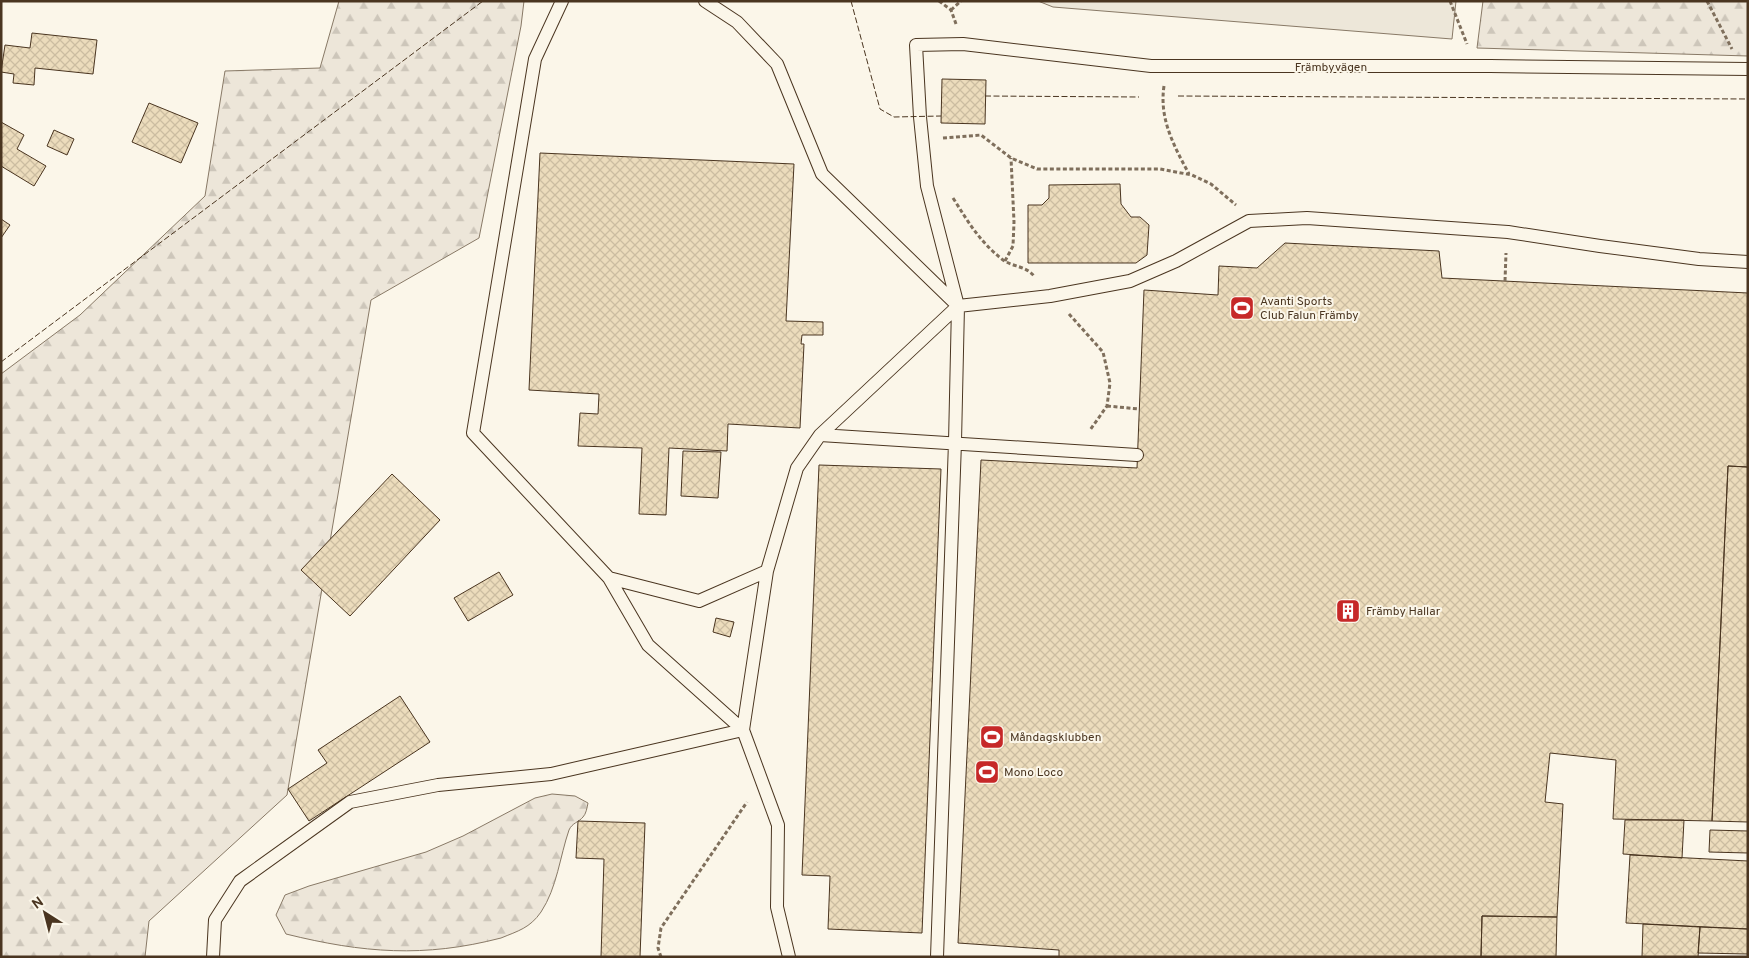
<svg xmlns="http://www.w3.org/2000/svg" width="1749" height="958" font-family="Overpass,sans-serif">
	<defs>
		<pattern id="forest-firs" width="22" height="20" patternUnits="userSpaceOnUse" patternTransform="scale(1.25)"><rect width="22" height="20" fill="#ede6d9"/><path d="M5 1l3.5 6h-7zM16 11l3.5 6h-7z" fill="#cdc6ba"/></pattern>
		<pattern id="building-cross-hatch" width="8" height="8" patternUnits="userSpaceOnUse" patternTransform="scale(1.25)"><rect width="8" height="8" fill="#ecdcbc"/><path d="M0 0l8 8M0 8l8-8" fill="none" stroke="#ccbda1"/></pattern>
	</defs>
	<rect width="100%" height="100%" fill="#fbf6e9"/>
	<!-- forest -->
	<path fill="url(#forest-firs)" stroke="#887966" d="M339,1H524L521,26L479,238L371,300L287,795L149,921L145,957H1V374L80,315L205,196L225,71L320,68Z
		M1483,1H1748V56L1477,48Z
		M552,794L575,796L588,803C587,808 586,814 583,817C579,822 572,823 569,830C560,856 557,888 541,912C530,928 518,931 501,938C424,958 363,953 286,934L276,915L285,895L309,886L426,852L463,836L535,798Z"/>
	<!-- parking -->
	<path fill="#ede7d9" stroke="#887966" d="M1038,1H1456L1452,39L1053,7Z"/>
	<!-- building -->
	<path fill="url(#building-cross-hatch)" stroke="#4a3520" d="M32,33L97,40L93,74L35,68L34,85L13,83L14,74L1,72L5,45L30,48Z
		M942,79L986,80L985,124L941,123Z
		M149,103L198,123L181,163L132,142Z
		M1,122L24,135L17,149L46,166L34,186L1,166Z
		M54,130L74,139L67,155L47,146Z
		M540,153L794,164L786,321L823,322V335H802L801,344H804L800,428L728,424L727,451L669,448L666,515L639,514L642,448L578,446L580,413L598,414L599,394L529,390Z
		M1120,184L1121,204L1131,217H1140L1149,225L1147,255L1136,263H1028V205H1042L1049,198V185Z
		M1,219L10,225L1,238Z
		M1285,243L1439,251L1442,278L1748,293V467L1728,466L1712,821L1613,819L1616,760L1550,753L1545,802L1563,804L1557,917L1482,916L1481,957H1059V950L958,943L981,460L1137,468L1144,290L1218,295L1219,266L1257,268Z
		M683,451L721,452L718,498L681,496Z
		M819,465L941,469L922,933L828,929L830,876L802,875Z
		M1728,466L1748,467V822L1712,821Z
		M392,474L440,520L350,616L301,570Z
		M499,572L513,595L468,621L454,598Z
		M716,618L734,622L730,637L713,632Z
		M400,696L430,742L309,821L288,789L327,763L318,750Z
		M1625,820H1684L1682,858L1623,854Z
		M578,821L645,823L640,957H601L604,859L576,858Z
		M1710,830L1748,831V853L1709,852Z
		M1630,855L1748,861V929L1626,923Z
		M1482,916L1557,917L1556,957H1481Z
		M1643,924L1700,927L1698,957H1642Z
		M1700,927L1748,929V954L1698,953Z"/>
	<g fill="none" stroke-linecap="round" stroke-linejoin="round">
		<defs>
			<path id="service" d="M562,1L535,59L473,433L609,578L699,601L767,571
				M705,1L737,22L777,64L822,174L958,306
				M820,435L1137,455
				M213,957L215,920L240,881L350,802L438,785L551,774L743,730L648,645L609,578
				M789,957L777,907L778,825L743,730L767,571L797,468L820,435L958,306L1050,296L1130,281L1176,261L1249,221L1307,218L1508,232L1600,246L1699,259L1748,262
				M937,957L955,442L958,306L927,186L920,117L916,45L963,44L1151,66H1490L1748,69"/>
		</defs>
		<!-- service casing -->
		<use href="#service" stroke="#4a3520" stroke-width="14"/>
		<!-- path -->
		<path stroke="#7f6f5c" stroke-width="3" stroke-dasharray="4 2.5" stroke-linecap="butt" d="M939,1L951,10L956,24
			M1450,1L1467,44
			M1707,1L1732,49
			M951,10L961,1
			M1164,86C1159,119 1174,146 1189,174
			M943,138L981,135L1011,158L1037,169H1160L1192,175L1211,184L1236,205
			M953,198C969,223 979,241 1003,260C1013,267 1026,266 1034,276
			M1005,261L1013,246L1014,222L1011,158
			M1505,281L1506,253
			M1069,314L1103,352L1110,383L1107,406L1090,430
			M1107,406L1139,409
			M661,957L658,948L661,928L747,802"/>
		<!-- service -->
		<use href="#service" stroke="#fbf6e9" stroke-width="12"/>
		<!-- fence -->
		<path stroke="#4a3520" stroke-width="1" stroke-dasharray="6 2.5" stroke-linecap="butt" d="M851,1L880,109L894,117L941,116
			M985,96L1139,97
			M1178,96L1748,99
			M1,362L483,1"/>
	</g>
	<!-- icons -->
	<defs>
		<symbol id="stadium-square" viewBox="-11 -11 22 22"><rect x="-9" y="-9" width="18" height="18" rx="4" fill="#c62828" stroke="#fbf6e9"/><path d="M0-5a6.5 5 0 1 0 0 10a6.5 5 0 1 0 0-10ZM-3.5-1.8h7v3.6h-7Z" fill="#fff"/></symbol>
		<symbol id="building-square" viewBox="-11 -11 22 22"><rect x="-9" y="-9" width="18" height="18" rx="4" fill="#c62828" stroke="#fbf6e9"/><path d="M-4-6H4V6H1V3H-1V6H-4ZM-2.5-4.3h1.7v1.8h-1.7ZM.8-4.3h1.7v1.8H.8ZM-2.5-1h1.7V.8h-1.7ZM.8-1h1.7V.8H.8Z" fill="#fff"/></symbol>
	</defs>
	<g fill-rule="evenodd">
		<use href="#stadium-square" x="1228" y="294" width="28" height="28"/>
		<use href="#building-square" x="1334" y="597" width="28" height="28"/>
		<use href="#stadium-square" x="978" y="723" width="28" height="28"/>
		<use href="#stadium-square" x="973" y="758" width="28" height="28"/>
	</g>
	<g text-anchor="middle" stroke-width="4" stroke-linejoin="round" paint-order="stroke">
		<!-- street labels -->
		<g font-size="12" fill="#4a3520" stroke="#fbf6e9">
			<text x="1331" y="71">Främbyvägen</text>
		</g>
		<!-- poi labels -->
		<g font-size="12" fill="#4a3520" stroke="#fbf6e9" text-anchor="start">
			<text x="1260" y="305">Avanti Sports<tspan x="1260" dy="14">Club Falun Främby</tspan></text>
			<text x="1366" y="615">Främby Hallar</text>
			<text x="1010" y="741">Måndagsklubben</text>
			<text x="1004" y="776">Mono Loco</text>
		</g>
	</g>
	<!-- border -->
	<rect width="1749" height="958" fill="none" stroke="#4a3520" stroke-width="5"/>
	<!-- north arrow -->
	<g transform="translate(45 913) rotate(324)" stroke="#fbf6e9" stroke-width="4" paint-order="stroke">
	<path d="M0-4L9 19L0 12L-9 19Z" fill="#4a3520"/>
	<text y="-8" font-size="14" font-weight="bold" text-anchor="middle" fill="#4a3520">N</text>
	</g>
</svg>
